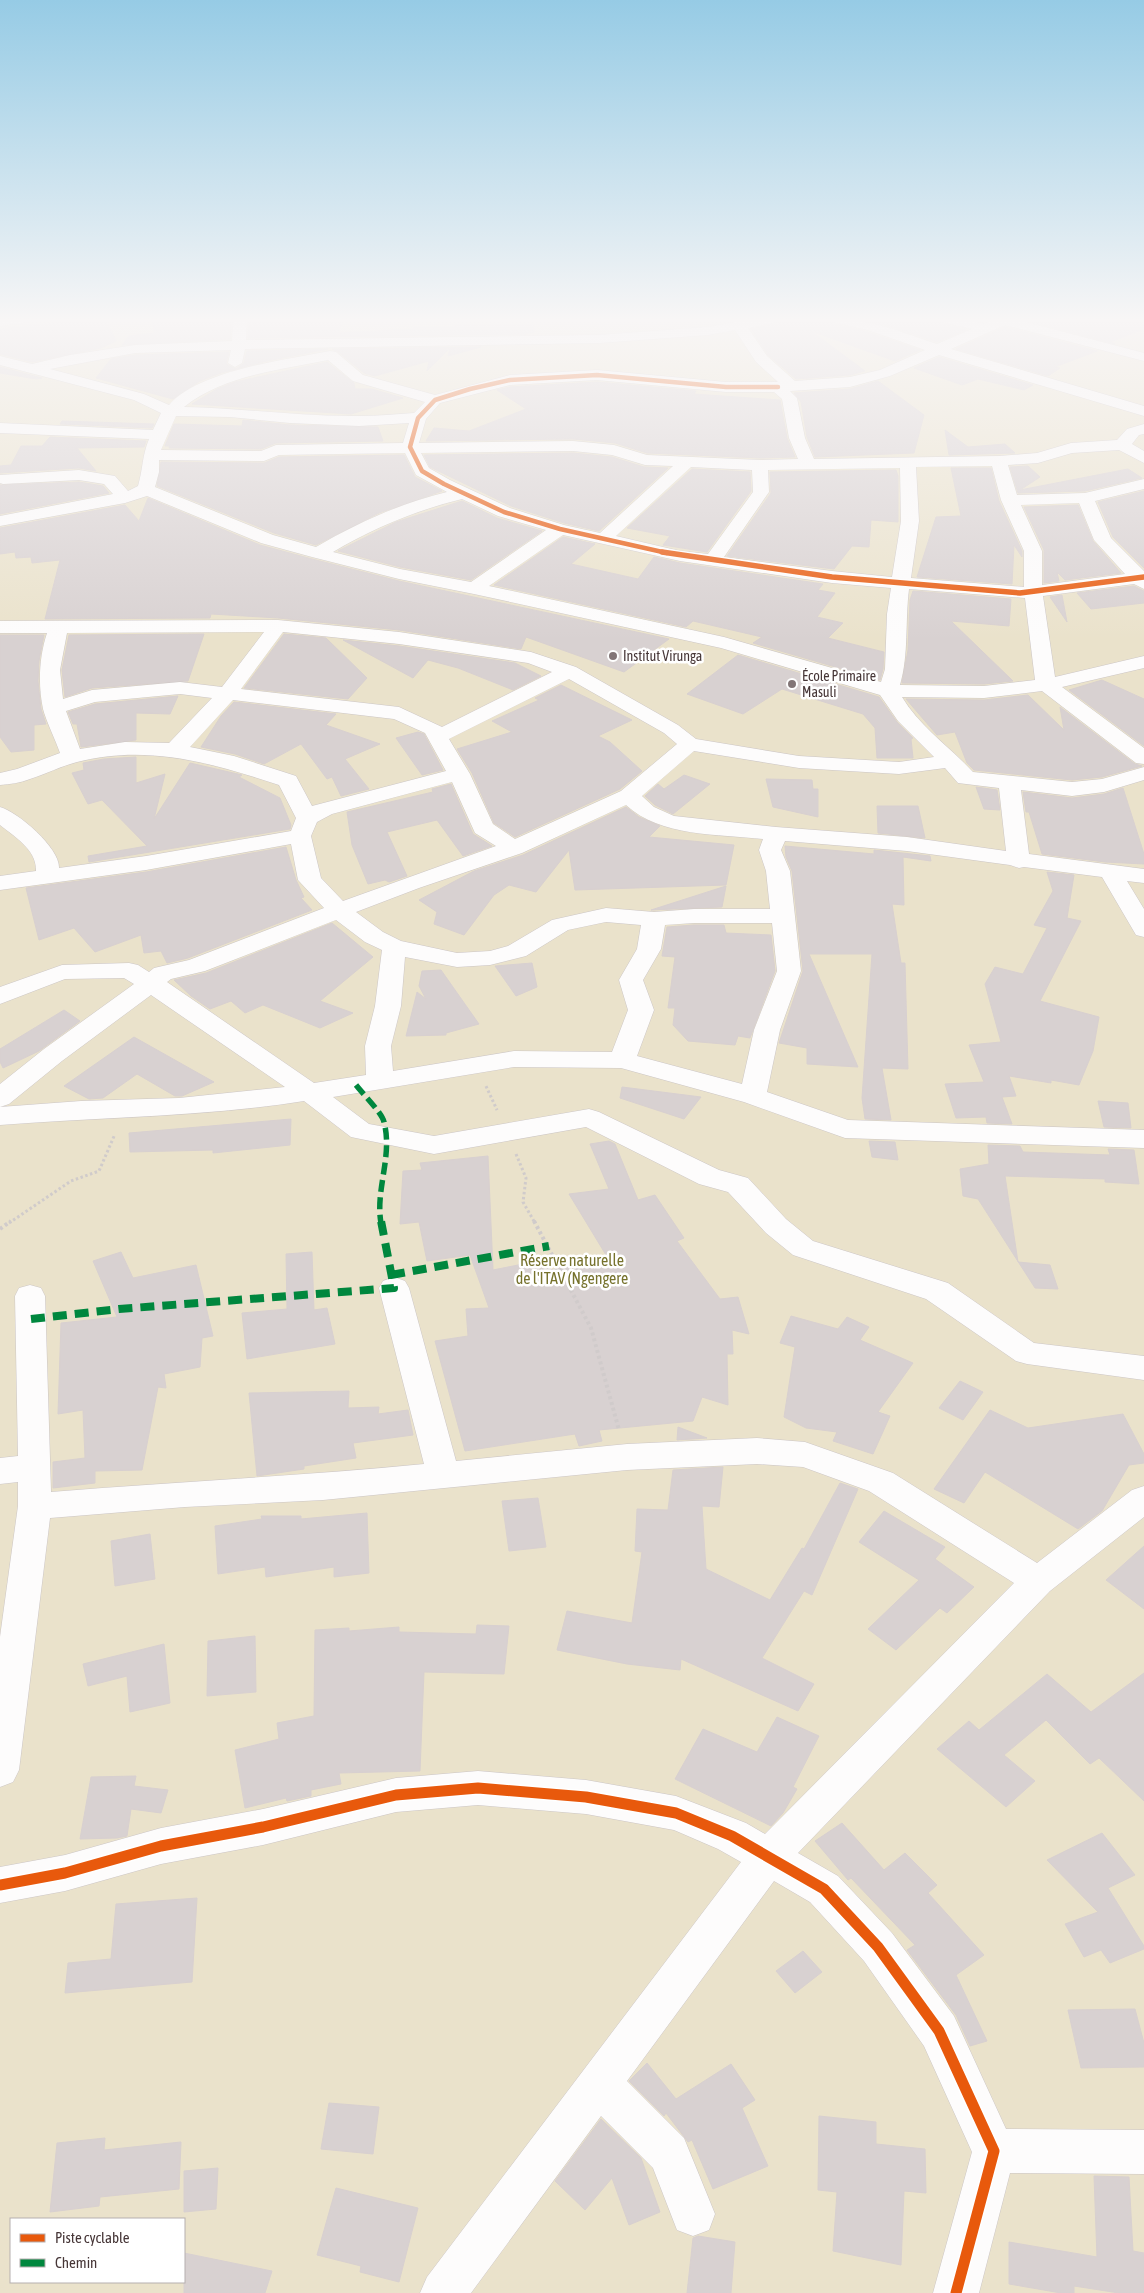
<svg xmlns="http://www.w3.org/2000/svg" width="1144" height="2293" font-family="'Asap Condensed',sans-serif">
	<rect width="100%" height="100%" fill="#f0eaea"/>
	<!-- green -->
	<path fill="#eae2cb" fill-rule="evenodd" d="M0,319H1144V2293H0ZM11,2219H184V2282H11Z"/>
	<!-- building -->
	<path fill="#d8d1d1" stroke="#d8d0d0" d="M92,319H106L116,341L101,348L32,362L0,354V329Z
		M153,319H231L230,339L122,345L129,336L154,333Z
		M249,319H344L338,333L414,329V327H455V325H533L534,332L526,334L248,338Z
		M781,319H830L834,324L867,332L920,350L895,361L811,331L865,371L850,375L796,379L768,355L751,329L777,324Z
		M855,319H938L942,324L966,330L937,342L886,325Z
		M1020,319H1144V329L1110,342L1115,344Z
		M1005,327L1097,351L1055,367L1060,368L1048,376L956,349Z
		M481,347L448,356L450,348L427,371L429,361L375,376L364,373L337,351L332,349Z
		M328,349L267,361L221,373L200,381L173,399L96,378L111,359L135,355L229,352L226,364L236,369L244,363L247,351Z
		M939,357L1033,385L1024,390L978,379L962,385L914,368Z
		M327,362L354,383L355,389H372L403,398L351,414L192,404L217,389L235,382Z
		M0,367L42,378L36,379L0,373Z
		M878,381L924,415L914,453L815,457L807,437L801,402L794,393L850,389Z
		M597,382L696,391L694,394L780,400L787,438L795,457L760,458L647,453L615,443L573,439L426,441L434,428L469,431L526,409L497,390L510,387Z
		M243,420L290,425L378,427L383,441L276,443L261,449L169,448L170,446H165L174,424L242,426Z
		M62,421L154,424L152,428L60,424Z
		M945,430L968,447L1005,444L1015,453L949,455Z
		M50,437L146,441L144,447L77,448L96,471L79,468L0,473V466L11,465L21,446H42Z
		M573,453L612,457L644,467L668,468L599,531L564,523L511,506L430,467L424,455Z
		M404,455L415,477L442,491L379,513L316,545L274,533L157,486L161,462L264,463L279,457Z
		M1028,466L1040,477L1020,490L1128,469L1142,478L1085,491L1018,493L1010,467Z
		M951,468H991L999,501L1022,551V557L1014,545L1012,584L917,577L936,517L961,516Z
		M692,469L750,472L751,491L707,552L663,545L670,536L627,528Z
		M896,470L898,476V522L871,520L869,547L852,546L834,569L727,556L771,493L770,472Z
		M79,482L103,486L109,493L0,514V485Z
		M1144,491V568L1113,537L1098,502Z
		M148,498L260,545L312,559L399,581L669,639L624,672L526,637L521,649L399,630L278,618L211,614L210,618L45,619L60,560L32,563L31,557L16,558L15,552L0,554V528L125,505L139,521Z
		M462,501L497,518L542,531L471,580L400,567L338,551L396,522Z
		M1078,505L1093,541L1121,573L1065,580L1057,572L1059,581L1044,583V550L1024,507Z
		M563,537L595,544L571,564L638,579L654,557L680,563L823,584L818,590L835,593L817,617L843,623L828,638L884,652L883,669L880,680L753,643L762,637L693,621L686,627L494,585Z
		M1134,586L1144,591V603L1091,609L1077,593Z
		M913,591L1011,599L1009,626L951,621L1013,681L984,684L902,683L908,650L910,600Z
		M1062,595L1067,622L1050,597Z
		M204,634L188,681L92,688L65,697L62,670L69,635Z
		M284,634L326,638L367,678L348,699L244,688Z
		M0,635H44L39,661L38,681L41,709L46,724L34,725V750L11,752L0,737Z
		M343,640L399,646L515,663L541,676L513,690L458,668L428,660L413,678Z
		M738,655L879,697L897,722L913,738L911,739L913,758H877L875,728L863,714L782,689L743,714L687,694Z
		M1102,680L1144,699V746L1069,690Z
		M561,685L632,720L598,736L610,742L642,771L620,789L515,837L494,823L472,773L457,749L512,732L492,721L539,700L535,698Z
		M1028,695L1064,730L1060,707L1135,764L1142,766L1102,777L1072,780L974,770L967,763L955,732L937,735L906,699L984,700Z
		M178,696L170,714L136,713V740L81,747L77,724H73L68,712L95,704Z
		M234,702L336,714L326,725L380,744L345,759L369,789L341,796L332,777L327,779L301,744L264,764L235,754L201,747L221,716Z
		M418,732L424,734L443,770L422,775L396,738Z
		M136,757V783L165,774L154,819L190,763L242,775L239,777L280,798L291,825L290,829L89,862L88,856L147,846L102,800L88,804L72,773L84,770L83,763L104,759Z
		M684,775L710,784L673,814L655,805L645,796L658,784L664,789Z
		M766,779L812,780L813,789H818V817L773,807Z
		M451,784L473,834L492,846L463,856L437,820L387,832L407,876L389,882L385,880L368,884L352,845L347,812L433,792L432,789Z
		M976,787L997,790L1000,810L984,809Z
		M1123,788L1144,854V864L1105,862L1042,854L1029,812H1026L1023,792L1072,798L1104,794Z
		M877,806H918L925,838L878,833Z
		M626,807L639,817L660,826L649,837L734,845L726,885L575,890L569,850L536,892L509,885L494,895L464,935L434,924L437,912L419,900L474,871L523,855Z
		M785,846L874,854V850L930,856L931,861L903,857L904,905L892,904L901,963H905L908,1069L882,1068L891,1120L865,1119L862,1098L872,954H809L858,1067L807,1064V1048L779,1043L803,971L792,871L786,857Z
		M286,847L296,880L304,897L301,898L312,910L188,958L167,963L161,951L144,953L141,935L95,952L74,928L39,940L26,888L146,872Z
		M1047,872L1074,875L1067,918L1081,921L1040,1001L1099,1017L1093,1051L1079,1085L1051,1080V1083L1009,1076L1016,1096L1002,1097L1012,1124L987,1123L986,1117L956,1118L945,1084L984,1082L969,1045L1001,1042L985,984L995,967L1023,974L1047,928L1034,925L1053,891Z
		M726,886L722,907L651,910Z
		M332,923L373,957L320,1001L353,1013L320,1028L263,1005L245,1013L231,1001L210,1009L191,996L174,980L206,973Z
		M694,925H724L726,933L771,935L775,971L750,1038L738,1036L735,1045L688,1041L673,1025L675,1008H668L675,957L662,956L667,927Z
		M532,963L537,987L516,996L495,966Z
		M441,970L479,1024L446,1033V1035L406,1036L417,992L426,999L419,986L422,971Z
		M64,1010L80,1021L39,1051L3,1068L0,1062V1049Z
		M134,1037L214,1082L182,1096H175L137,1074L103,1098L89,1099L64,1086Z
		M622,1087L701,1097L684,1119L620,1098Z
		M1098,1101L1128,1103L1131,1128L1104,1127Z
		M291,1119L290,1145L213,1153V1150L130,1152L129,1133Z
		M609,1141L615,1144L638,1200L655,1195L684,1238L677,1241L720,1299L738,1297L749,1334L732,1330L733,1354H727L728,1405L702,1397L693,1421L599,1430L602,1441L579,1446L575,1434L465,1451L435,1341L468,1336L466,1309L489,1308L470,1255L427,1261L419,1222L400,1224L403,1171L422,1170L420,1163L488,1156L493,1270L548,1259L551,1270L606,1255L569,1194L609,1189L590,1144Z
		M869,1141L895,1142L898,1160L872,1157Z
		M988,1145L1020,1146L1023,1152L1110,1155L1108,1149L1134,1150L1139,1184L1105,1182V1179L1005,1176L1018,1262L1050,1265L1058,1289L1035,1288L978,1199L963,1196L960,1169L989,1164Z
		M121,1252L133,1278L196,1265L213,1336L202,1338L200,1367L164,1374L166,1388L158,1387L142,1470L95,1471V1483L53,1488V1462L85,1458L83,1410L58,1414L61,1323L117,1317L93,1261Z
		M312,1252L314,1310L327,1308L335,1344L247,1359L242,1313L287,1309L286,1254Z
		M791,1316L838,1329L847,1317L869,1327L860,1340L913,1363L878,1412L890,1416L873,1454L833,1441L837,1432L806,1428L784,1417L795,1347L780,1343Z
		M960,1381L983,1392L963,1420L939,1408Z
		M349,1391L348,1408L379,1407L378,1414L408,1410L413,1435L353,1443L356,1458L304,1466V1469L257,1476L249,1393Z
		M990,1410L1028,1428L1123,1414L1144,1454V1463L1129,1465L1102,1511L1078,1529L985,1472L964,1503L934,1489Z
		M678,1427L707,1438L677,1440Z
		M723,1467L719,1507L702,1506L706,1569L770,1600L802,1548L804,1549L840,1483L858,1489L812,1595L804,1591L762,1658L814,1684L798,1711L681,1659L680,1670L627,1664L557,1650L567,1611L632,1623L642,1552L635,1551L637,1509L668,1510L673,1470Z
		M538,1498L546,1547L509,1551L502,1501Z
		M884,1511L945,1547L935,1559L974,1587L947,1613L940,1608L896,1650L868,1629L919,1580L859,1542Z
		M367,1513L369,1573L334,1577V1567L266,1577L265,1567L218,1574L215,1526L262,1519L261,1516H301V1519Z
		M150,1534L155,1579L115,1586L111,1541Z
		M1144,1546V1609L1106,1580Z
		M477,1625L509,1626L504,1674L424,1672L420,1771L339,1773L341,1784L311,1790V1796L287,1801L286,1798L245,1808L235,1750L279,1739L277,1723L314,1716L315,1630L349,1628V1631L399,1627V1632L476,1634Z
		M255,1636L256,1692L207,1696L208,1641Z
		M164,1644L170,1703L130,1712L127,1676L88,1686L83,1664Z
		M1144,1673V1801L1099,1758L1090,1764L1046,1720L1004,1755L1035,1781L1006,1807L937,1749L969,1721L979,1730L1047,1674L1091,1712Z
		M777,1717L819,1736L793,1787L797,1789L783,1813L771,1826L675,1779L703,1729L757,1752Z
		M136,1776L134,1786L168,1790L161,1813L131,1809L127,1836L117,1838L80,1839L91,1777Z
		M842,1823L884,1870L905,1853L937,1885L928,1893L984,1955L956,1975L987,2041L970,2046L956,2015L907,1950L915,1945L851,1878L848,1880L815,1841Z
		M1102,1833L1135,1875L1108,1888L1144,1946V1949L1110,1963L1101,1950L1084,1957L1065,1924L1098,1912L1047,1860Z
		M197,1898L192,1982L65,1993L68,1963L111,1959L116,1904Z
		M803,1951L822,1972L795,1993L776,1971Z
		M1135,2009L1144,2043V2067L1081,2068L1068,2010Z
		M647,2063L676,2099L731,2064L755,2100L742,2108L768,2166L713,2189L692,2140L688,2142L666,2113L664,2116L629,2081Z
		M329,2103L379,2107L373,2154L321,2149Z
		M819,2116L876,2122V2144L925,2149L926,2193L904,2191L901,2265L833,2251L837,2192L818,2190Z
		M601,2119L641,2158L660,2212L629,2225L612,2178L585,2210L555,2181Z
		M105,2138L104,2150L181,2142L179,2189L100,2197L99,2206L50,2212L57,2143Z
		M218,2168L216,2209L184,2212V2171Z
		M1094,2176L1129,2177L1133,2251L1144,2253V2293H1119L1074,2286V2293H1061L1009,2284V2242L1097,2257Z
		M336,2188L418,2208L399,2282L360,2272L361,2266L317,2255Z
		M698,2236L735,2242L731,2293H687L693,2238Z
		M184,2253L272,2271L265,2293H184Z"/>
	<g fill="none" stroke-linecap="round" stroke-linejoin="round">
		<defs>
			<path id="minor" d="M0,319H29L27,322L0,326Z
				M233,319H247L246,340L599,335L708,327L751,319H779L777,322L748,328L767,356L795,381L850,377L880,370L925,350L868,330L834,322L832,319C871,319 901,332 937,344L972,329L942,322L940,319H963L984,324L996,319H1014L1144,353V361L1005,325L951,349L1144,406V416L939,355L890,376L850,387L790,391L797,398L805,438L814,459L999,456L1037,453L1071,443L1117,440L1127,429L1144,424V434L1139,435L1132,444L1144,451V463L1119,450L1072,453L1038,463L1008,465L1017,495L1085,493L1144,479V489L1095,501L1111,538L1144,571V589L1134,584L1043,596L1055,677L1144,656V668L1062,687L1144,748V764L1136,763L1042,691L984,698L902,697C920,727 950,747 973,772L1072,782L1102,779L1144,767V780L1104,792L1072,796L1021,790L1029,854L1144,869V883L1127,881L1144,909V937L1136,935L1102,877L1024,867L1019,868L1010,865L907,851L785,841L781,850L790,871L801,971L780,1030L767,1092L848,1120L1144,1130V1148L845,1138L744,1102L621,1068L514,1067L333,1097L369,1124L434,1136L589,1109L599,1112L719,1170L748,1178L786,1219L813,1241L948,1283L1034,1343L1144,1356V1380L1027,1364L1016,1361L926,1299L793,1255L766,1233L728,1192L699,1184L586,1127L434,1154L351,1137L304,1101C204,1117 101,1117 0,1125V1107L81,1101L179,1098L285,1087L151,995L62,1061L9,1104L0,1107V1084L44,1049L134,984L124,978L65,979L0,1004V987L62,965L129,963L138,965L149,972L154,968L189,960L324,908L298,880L291,844L146,870L0,890V876L36,871C37,850 15,837 0,825V807C18,812 60,848 59,868L146,856L291,831L296,818L279,785C212,763 148,744 77,762C61,766 46,774 30,779C20,783 10,784 0,785V773L17,769L60,753C56,741 46,721 43,709C38,685 39,657 47,633H0V621L278,620L399,632L531,652L576,667L678,725L696,739L799,756L899,762L934,757L898,721L880,695L721,648L474,594L399,579L312,557L261,543L147,496L125,503L0,526V516L113,494L104,484L79,480L3,484L0,483V475L79,470L115,476L128,491L138,486C143,469 142,456 149,439L0,433V423L153,430L161,413L134,400L0,365V356L32,364L70,355L135,345L232,341ZM735,330L756,362L778,382H726L597,370L510,375L435,395L363,375L336,352L330,351C285,360 200,370 169,405L144,394L50,369L135,353L231,350L228,363L235,367L242,363L245,349L599,343L708,335ZM328,360L353,381L425,402L414,413C396,414 378,416 360,416C301,417 243,408 184,407C224,375 280,370 328,360ZM597,380L726,392H774L782,399L789,438L798,459L760,460L647,455L614,445L573,441L419,443L426,419L440,403L510,385ZM176,416L230,417L290,423L359,426L409,423L403,443L276,445L261,451L161,450ZM573,451L612,455L645,465L673,466L600,533L564,525L510,508L450,480L429,468L421,453ZM405,453L416,475L447,492C401,503 357,523 316,547L273,535L155,487L159,472V460L264,461L279,455ZM992,466L1001,500L1024,551V587L911,578L919,521L916,467ZM691,467L752,470L753,492L708,554L680,551L616,536ZM900,468L901,521L892,577L832,571L724,557L769,492L768,470ZM462,499L498,516L546,530L471,582L400,569L333,552C373,528 417,510 462,499ZM1079,503L1094,540L1125,574L1042,585V551L1021,505ZM563,535L680,561L832,583L891,588L887,614L885,669L881,682L724,637L489,586ZM909,589L1025,598L1035,680L984,686L900,685C909,655 905,621 909,589ZM264,632L222,687L180,682L92,690L63,699L60,670L67,633ZM283,632L399,644L528,663L552,672L442,727L399,707L241,689ZM569,679L664,733L677,744L621,791L515,839L493,824L470,774L449,739ZM180,694L212,698L169,743L125,742L80,749L66,711L95,702ZM233,700L394,719L425,733L446,771L312,806L296,776L234,756L190,747ZM694,751L799,768L899,774L945,768L958,783L999,788L1006,851L907,837L776,827L674,816L654,807L642,796ZM452,782L475,833L496,846L343,901L321,878L311,836L317,822L332,814ZM626,805C660,837 719,834 763,839L759,850L766,871L770,909H694L654,912L606,908L552,920L508,946L490,951L457,953L401,941L383,932L356,912L419,888L522,853ZM336,920L365,942L382,950L375,1006L365,1046L366,1075L314,1083L167,982L171,979L205,971ZM606,922L641,925L637,949L619,980L628,1010L612,1052L514,1051L393,1071L391,1046L401,1006L405,957L457,967L490,965L526,956L568,930ZM694,923H772L777,971L754,1030L742,1084L637,1056L654,1010L643,980L661,949L665,925Z
				M394,1277L405,1281L409,1288L456,1461L627,1444L757,1438L805,1442L893,1473L1037,1563L1132,1490L1144,1486V1517L1050,1591L798,1853L838,1876L892,1933L954,2016L1006,2129L1144,2130V2174L1010,2173L979,2293H933L972,2152L924,2046L864,1961L810,1902L774,1881L627,2081L684,2138L715,2214L709,2230L693,2236L677,2230L653,2168L601,2116L471,2293H420L427,2277L741,1862L718,1849L674,1830L586,1814L478,1805L396,1812L263,1845L161,1864L65,1891L0,1903V1867L65,1855L161,1828L263,1809L396,1778L478,1771L586,1780L676,1796L746,1823L765,1834L1014,1583L869,1491L803,1467L757,1464L627,1470L323,1500L185,1507L50,1518L19,1770L13,1782L0,1787V1637L18,1506V1482L0,1484V1458L18,1456L15,1296L19,1288L30,1285L41,1288L45,1296L51,1492C175,1482 300,1476 424,1464L379,1288L383,1281Z"/>
		</defs>
		<!-- minor casing -->
		<use href="#minor" stroke="#ccc6c6" stroke-width="1"/>
		<!-- path-far1 -->
		<path stroke="#d0cbcb" stroke-width="3" stroke-dasharray="2.5 2.5" stroke-linecap="butt" d="M486,1086L497,1110
			M516,1154L526,1178L523,1202L535,1223
			M9,1223L71,1181L99,1171L115,1134"/>
		<!-- path -->
		<path stroke="#d0cbcb" stroke-width="4" stroke-dasharray="3 3" stroke-linecap="butt" d="M534,1221L591,1328L619,1430
			M0,1229L11,1221"/>
		<!-- minor -->
		<use href="#minor" fill="#fdfcfc" fill-rule="evenodd"/>
		<!-- quiet-far1 -->
		<path stroke="#00873e" stroke-width="5.5" stroke-dasharray="12 5.5" stroke-linecap="butt" d="M356,1085C363,1094 382,1113 384,1122C393,1156 375,1190 381,1223"/>
		<!-- quiet -->
		<path stroke="#00873e" stroke-width="8" stroke-dasharray="14 8" stroke-linecap="butt" d="M391,1275L549,1246
			M31,1319L119,1309L394,1288L381,1221"/>
		<defs>
			<path id="cycleway-far2" d="M667,553L560,529L504,512L444,484L422,471L410,447L418,418L435,400L470,389L510,380L597,375L726,387H778"/>
			<path id="cycleway-far1" d="M662,552L832,577L1020,593L1144,577"/>
			<path id="cycleway" d="M0,1885L65,1873L161,1846L263,1827L396,1795L478,1788L586,1797L676,1813L732,1836L824,1889L878,1947L939,2031L994,2151L956,2293"/>
		</defs>
		<!-- cycleway-far2 casing -->
		<use href="#cycleway-far2" stroke="#fff" stroke-width="6"/>
		<!-- cycleway-far1 casing -->
		<use href="#cycleway-far1" stroke="#fff" stroke-width="8"/>
		<!-- cycleway casing -->
		<use href="#cycleway" stroke="#fff" stroke-width="14"/>
		<!-- cycleway-far2 -->
		<use href="#cycleway-far2" stroke="#e8590c" stroke-width="4.5"/>
		<!-- cycleway-far1 -->
		<use href="#cycleway-far1" stroke="#e8590c" stroke-width="5.5"/>
		<!-- cycleway -->
		<use href="#cycleway" stroke="#e8590c" stroke-width="11"/>
	</g>
	<!-- sky -->
	<linearGradient id="sky" x2="0" y2="1"><stop stop-color="#96cbe5"/><stop offset="0.5" stop-color="#f8f6f6"/><stop offset="1" stop-color="#f8f6f6" stop-opacity="0"/></linearGradient>
	<rect width="1144" height="640" fill="url(#sky)"/>
	<!-- markers -->
	<g fill="#827576" stroke="#fff" stroke-width="2">
		<circle cx="613" cy="656" r="5"/>
		<circle cx="792" cy="684" r="5"/>
	</g>
	<g text-anchor="middle" stroke-width="5" stroke-linejoin="round" paint-order="stroke">
		<!-- far-poi labels -->
		<g font-size="14" fill="#463637" stroke="#fff" text-anchor="start">
			<text x="623" y="661">Institut Virunga</text>
			<text x="802" y="681">École Primaire<tspan x="802" dy="16">Masuli</tspan></text>
		</g>
		<!-- park labels -->
		<g font-size="16" fill="#76722c" stroke="#fff">
			<text x="572" y="1266">Réserve naturelle<tspan x="572" dy="18">de l'ITAV (Ngengere</tspan></text>
		</g>
	</g>
	<!-- legend -->
	<rect x="10" y="2218" width="175" height="65" fill="#ffffff" stroke="#b5afaf"/>
	<rect x="20" y="2234" width="25" height="8" fill="#e8590c" stroke="#b5afaf"/>
	<text x="55" y="2243" font-size="15" fill="#463637">Piste cyclable</text>
	<rect x="20" y="2259" width="25" height="8" fill="#00873e" stroke="#b5afaf"/>
	<text x="55" y="2268" font-size="15" fill="#463637">Chemin</text>
</svg>
